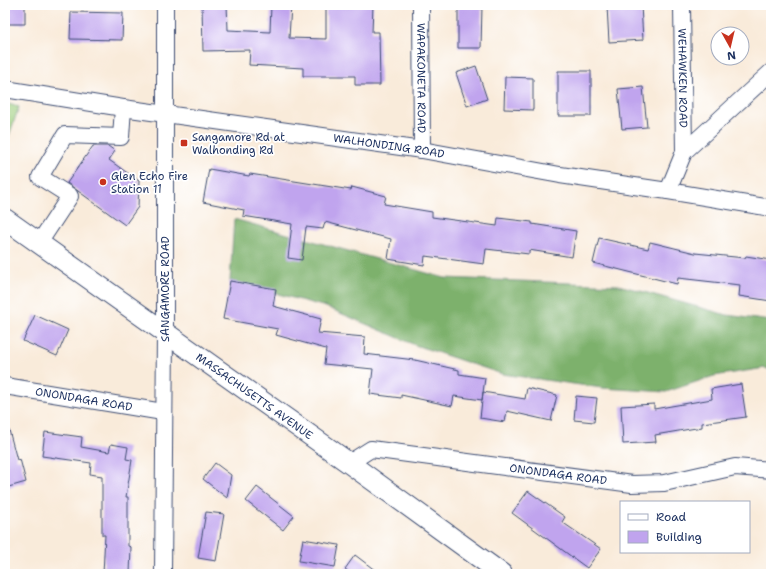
<svg xmlns="http://www.w3.org/2000/svg" width="776" height="579" font-family="'Shantell Sans',sans-serif">
	<rect width="100%" height="100%" fill="#fff"/>
	<filter id="ink" filterUnits="userSpaceOnUse"><feTurbulence type="fractalNoise" baseFrequency=".025" numOctaves="2"/><feDisplacementMap in="SourceGraphic" scale="8" xChannelSelector="R" yChannelSelector="G"/><feConvolveMatrix kernelMatrix="1 2 1 2 8 2 1 2 1" color-interpolation-filters="sRGB"/></filter>
	<filter id="wash" filterUnits="userSpaceOnUse"><feTurbulence type="fractalNoise" baseFrequency=".012" numOctaves="4" result="noise"/><feDisplacementMap in="SourceGraphic" scale="16" xChannelSelector="R" yChannelSelector="G"/><feGaussianBlur stdDeviation="0.9" result="paint"/><feColorMatrix in="noise" values="0 0 0 0 0 0 0 0 0 0 0 0 0 0 0 0 0 1.4 0 .05"/><feComposite in="paint" operator="in"/></filter>
	<g filter="url(#wash)">
		<rect width="100%" height="100%" fill="#f9ebda"/>
		<!-- green -->
		<path fill="#9cce7d" stroke="#5c7e6e" d="M5,103L19,107L5,147Z"/>
		<!-- forest -->
		<path fill="#7db16c" stroke="#4c7065" d="M234,219L445,278L619,285L727,315L771,321V370L765,368L714,376L666,392L602,388L502,374L415,345L326,307L230,281Z"/>
		<g id="blocks">
			<!-- building -->
			<path fill="#c0a4ee" d="M5,5H25V24H5Z
				M202,5H227L228,30L270,32L271,5H291L289,38L326,39V5H373L372,32H379L380,85H355V76H303V68L249,65L250,50L203,51Z
				M641,5L643,40L609,42L607,6Z
				M458,6H482L481,48H458Z
				M71,12L123,13L122,40L70,39Z
				M476,66L487,99L467,106L456,73Z
				M558,71H591V116H558Z
				M505,77L533,78V110L504,109Z
				M643,87L647,127L622,129L618,89Z
				M93,146H108L115,151L109,160L139,181L138,207L125,225L67,183Z
				M209,169L249,176L250,174L351,190L352,187L386,196L384,204L432,212V217L497,226L498,218L532,222V224L576,231L572,257L529,250V254L486,249L484,264L425,256L424,265L388,259L391,239L325,222L323,229L306,227L302,260L288,258L292,224L243,216L244,210L203,202Z
				M599,238L648,249L650,242L695,253L745,258L746,256L771,260V301L739,296L740,285L678,278L677,284L593,263Z
				M230,281L276,289L273,306L321,319L318,333L365,337L364,354L415,360L459,370V374L485,378L482,400L454,396L452,406L401,395V398L370,394L373,369L324,364L326,349L276,335L278,329L223,319Z
				M35,315L68,330L57,356L23,341Z
				M741,384L746,417L702,423V427L655,435L656,442L623,444L621,406L654,404V409L712,399L711,389Z
				M527,388L557,395L551,421L507,411L505,422L480,418L483,392L525,399Z
				M576,396L597,398L594,422L574,420Z
				M5,430H9L17,460L20,459L26,482L5,488Z
				M45,432L82,437L81,447L109,452L111,444L128,447L126,459L132,460L126,497H128V546L131,547L130,574H103L105,535H102V476L90,474L91,463L42,456Z
				M215,463L231,475L227,498L203,479Z
				M257,487L294,516L283,530L246,501Z
				M528,491L565,517L562,522L601,549L587,568L512,513Z
				M206,512L224,514L216,561L198,558Z
				M303,539L339,545L335,567L299,561Z
				M355,555L380,574H352L345,569Z"/>
		</g>
	</g>
	<g filter="url(#ink)">
		<use href="#blocks" fill-opacity="0" stroke="#3c4b71" stroke-width="1"/>
		<g fill="none" stroke-linecap="round" stroke-linejoin="round">
			<defs>
				<g id="minor">
					<path id="s1" d="M421,5L422,150"/>
					<path id="s2" d="M682,5L684,152"/>
					<path id="s3" d="M5,89L123,108L422,150L560,175L668,191L771,208"/>
					<path d="M668,191L684,152L771,72"/>
					<path d="M39,243L70,196L40,177L65,135L121,137L123,108"/>
					<path id="s4" d="M5,386L163,412"/>
					<path id="s5" d="M349,463L371,449L632,484L664,483L735,467L771,470"/>
					<path id="s6" d="M163,574L165,332V5"/>
				</g>
				<g id="major">
					<path id="s7" d="M5,219L349,463L502,574"/>
				</g>
			</defs>
			<!-- minor casing -->
			<use href="#minor" stroke="#3c4b71" stroke-width="18"/>
			<!-- major casing -->
			<use href="#major" stroke="#3c4b71" stroke-width="22"/>
			<!-- minor -->
			<use href="#minor" stroke="#fff" stroke-width="16"/>
			<!-- major -->
			<use href="#major" stroke="#fff" stroke-width="20"/>
		</g>
	</g>
	<!-- markers -->
	<g fill="#c8321e" stroke="#fff" stroke-width="1.5">
		<rect x="180" y="139" width="8" height="8" rx="2"/>
		<circle cx="103" cy="182" r="4"/>
	</g>
	<g text-anchor="middle" stroke-width="3.5" stroke-linejoin="round" paint-order="stroke">
		<!-- street labels -->
		<g font-size="11" fill="#1b2f5e" stroke="#fff">
			<text dy="4" stroke="none"><textPath href="#s1" startOffset="73">WAPAKONETA ROAD</textPath></text>
			<text dy="4" stroke="none"><textPath href="#s2" startOffset="73">WEHAWKEN ROAD</textPath></text>
			<text dy="4" stroke="none"><textPath href="#s3" startOffset="388">WALHONDING ROAD</textPath></text>
			<text dy="4" stroke="none"><textPath href="#s6" startOffset="285">SANGAMORE ROAD</textPath></text>
			<text dy="4" stroke="none"><textPath href="#s7" startOffset="306">MASSACHUSETTS AVENUE</textPath></text>
			<text dy="4" stroke="none"><textPath href="#s4" startOffset="80">ONONDAGA ROAD</textPath></text>
			<text dy="4" stroke="none"><textPath href="#s5" startOffset="215">ONONDAGA ROAD</textPath></text>
		</g>
		<!-- poi labels -->
		<g font-size="11" fill="#1b2f5e" stroke="#fff" text-anchor="start">
			<text x="192" y="141">Sangamore Rd at<tspan x="192" dy="13">Walhonding Rd</tspan></text>
			<text x="111" y="180">Glen Echo Fire<tspan x="111" dy="13">Station 11</tspan></text>
		</g>
	</g>
	<!-- margin -->
	<rect width="776" height="579" fill="none" stroke="#fff" stroke-width="20"/>
	<!-- legend -->
	<rect x="620" y="501" width="130" height="52" fill="#ffffff" stroke="#a4acbf"/>
	<rect x="628" y="514" width="20" height="6" fill="#ffffff" stroke="#a4acbf"/>
	<text x="656" y="521" font-size="12" fill="#1b2f5e">Road</text>
	<rect x="628" y="531" width="20" height="12" fill="#c0a4ee" stroke="#a4acbf"/>
	<text x="656" y="541" font-size="12" fill="#1b2f5e">Building</text>
	<!-- north arrow -->
	<g transform="translate(730 46) rotate(172)"><circle r="19" fill="#ffffff" stroke="#a4acbf"/>
	<path d="M0-3L7 15L0 10L-7 15Z" fill="#c8321e"/>
	<text y="-6" font-size="11" font-weight="bold" text-anchor="middle" fill="#1b2f5e">N</text>
	</g>
</svg>
